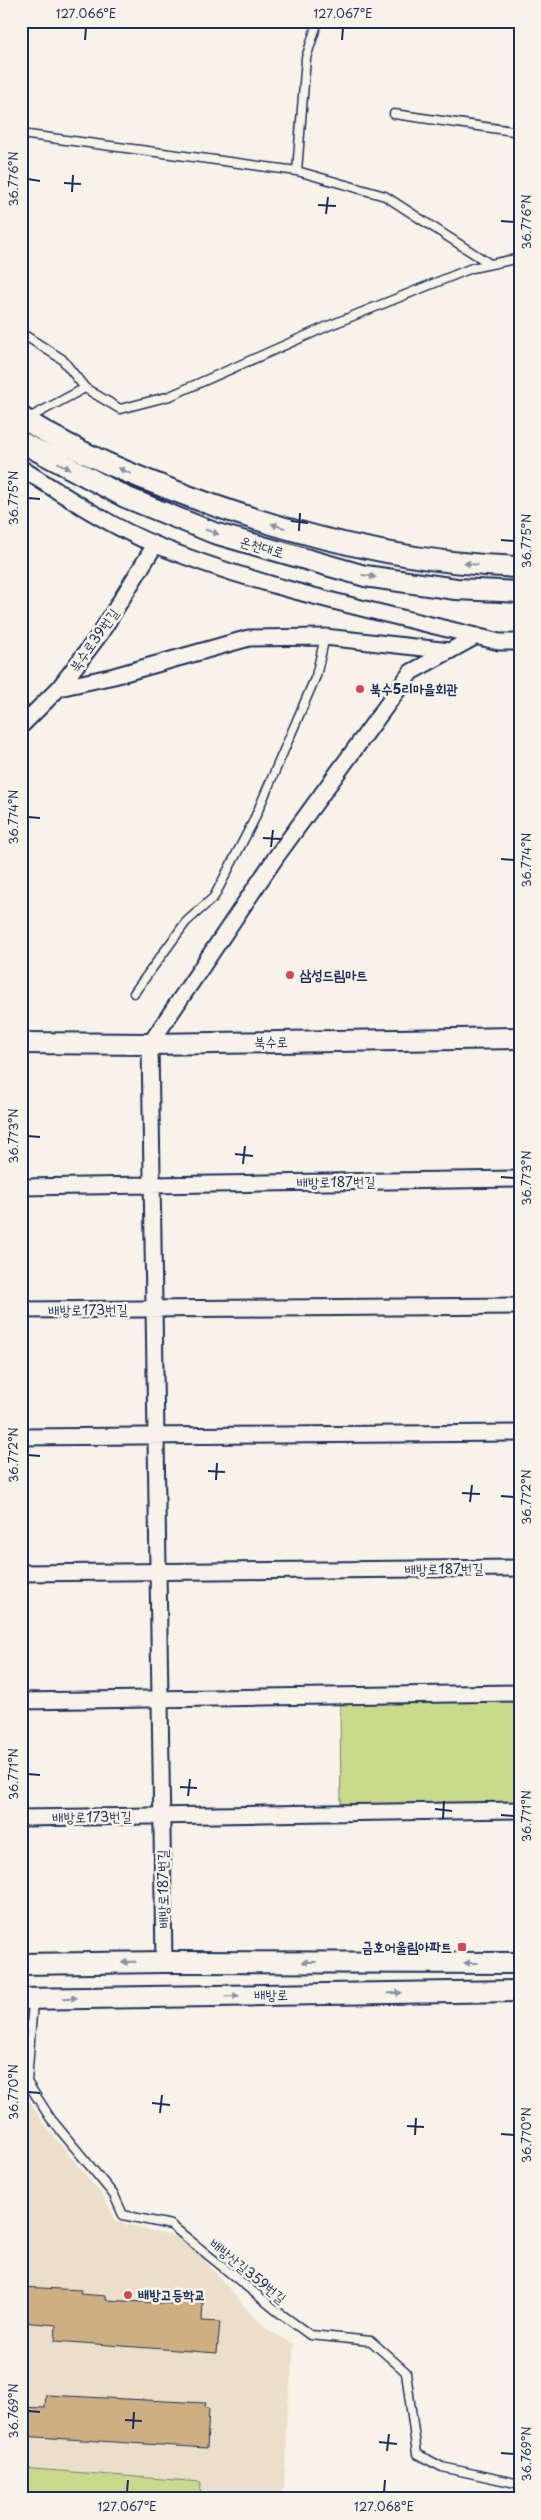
<svg xmlns="http://www.w3.org/2000/svg" width="541" height="2520" font-family="'Playpen Sans','Poor Story',sans-serif">
	<rect width="100%" height="100%" fill="#f7f3e8"/>
	<filter id="ink" filterUnits="userSpaceOnUse"><feTurbulence type="fractalNoise" baseFrequency=".02" numOctaves="2"/><feDisplacementMap in="SourceGraphic" scale="10" xChannelSelector="R" yChannelSelector="G"/><feConvolveMatrix kernelMatrix="1 2 1 2 8 2 1 2 1" color-interpolation-filters="sRGB"/></filter>
	<g filter="url(#ink)">
		<!-- built -->
		<path fill="#ebdfc9" d="M21,2086L43,2123L102,2195L117,2222L179,2238L198,2252L250,2313L271,2332L294,2344L285,2435L287,2444L284,2488L279,2496L272,2499H21Z"/>
		<!-- green -->
		<path fill="#cbd98c" stroke="#738475" d="M520,1698V1810L341,1813L340,1702Z
			M21,2468L201,2482L200,2499H21Z"/>
		<!-- building -->
		<path fill="#ceaf82" stroke="#1b2f5e" d="M21,2287L81,2290L80,2294L106,2296V2300L176,2304L177,2301L203,2303L202,2321L220,2322L217,2353L55,2341L56,2325L21,2322Z
			M46,2395L206,2403L205,2407L209,2408L207,2448L21,2436V2407L45,2408Z"/>
		<g fill="none" stroke-linecap="round" stroke-linejoin="round">
			<defs>
				<path id="service" d="M394,114L520,132
					M21,134L297,171L385,196L490,264
					M297,171L306,58L318,21
					M21,333L62,359L85,388L120,409L170,396L328,326L472,268L520,258
					M27,419L85,388
					M134,993L186,922L214,897L253,822L316,676L325,637
					M33,2001L27,2082L51,2119L114,2195L123,2215L171,2225L277,2311L310,2335L371,2341L406,2372L417,2454L442,2467L520,2484"/>
				<path id="minor" d="M21,468C62,494 111,527 156,545C266,590 384,612 499,642H520
					M59,688L114,676L249,638L325,637L450,651
					M21,726L59,688L100,634L155,545
					M21,1187L520,1179
					M21,1310L520,1306
					M21,1437L520,1433
					M21,1573L520,1568
					M21,1701L520,1693
					M21,1818L520,1810
					M164,1962L150,1044L276,857L411,672L477,636"/>
				<path id="tertiary" d="M21,417C66,447 117,469 167,488C280,532 399,563 520,567
					M21,442L125,497L214,533L365,576L456,589L520,592
					M21,1043L150,1044L520,1038
					M21,1964L164,1962L520,1963
					M21,1999L520,1991"/>
			</defs>
			<!-- service casing -->
			<use href="#service" stroke="#1b2f5e" stroke-width="11"/>
			<!-- minor casing -->
			<use href="#minor" stroke="#1b2f5e" stroke-width="19"/>
			<!-- tertiary casing -->
			<use href="#tertiary" stroke="#1b2f5e" stroke-width="24"/>
			<!-- service -->
			<use href="#service" stroke="#f7f3e8" stroke-width="8"/>
			<!-- minor -->
			<use href="#minor" stroke="#f7f3e8" stroke-width="15"/>
			<!-- tertiary -->
			<use href="#tertiary" stroke="#f7f3e8" stroke-width="20"/>
		</g>
		<!-- one-way arrows -->
		<defs><path id="oneway-solid" d="M-6-.8H1V-3.2L6.5 0L1 3.2V.8H-6Z" transform="scale(1.25)"/></defs>
		<g fill="#8991a3">
			<use href="#oneway-solid" transform="translate(64 466) rotate(29)"/>
			<use href="#oneway-solid" transform="translate(125 471) rotate(-155)"/>
			<use href="#oneway-solid" transform="translate(278 526) rotate(-163)"/>
			<use href="#oneway-solid" transform="translate(212 532) rotate(19)"/>
			<use href="#oneway-solid" transform="translate(471 564) rotate(-172)"/>
			<use href="#oneway-solid" transform="translate(369 576) rotate(10)"/>
			<use href="#oneway-solid" transform="translate(129 1962) rotate(179)"/>
			<use href="#oneway-solid" transform="translate(309 1962) rotate(-180)"/>
			<use href="#oneway-solid" transform="translate(471 1963) rotate(-180)"/>
			<use href="#oneway-solid" transform="translate(395 1993) rotate(-1)"/>
			<use href="#oneway-solid" transform="translate(232 1996) rotate(-1)"/>
			<use href="#oneway-solid" transform="translate(70 1998) rotate(-1)"/>
		</g>
	</g>
	<!-- ticks -->
	<path fill="none" stroke="#1b2f5e" stroke-width="2" d="M85,40L86,28M342,40L343,28M28,179L40,181M64,183L81,184M72,192L73,175M318,205L336,206M326,214L328,197M501,221L514,222M28,498L40,499M291,521L308,523M299,531L300,513M501,540L514,541M28,817L40,818M263,838L281,839M271,847L273,830M501,859L514,860M28,1136L40,1137M235,1154L253,1156M243,1164L245,1146M501,1177L514,1178M28,1455L40,1456M208,1471L225,1472M216,1480L217,1463M462,1493L480,1494M501,1496L514,1497M470,1502L472,1485M28,1774L40,1775M180,1787L197,1788M188,1796L190,1779M435,1809L452,1811M501,1815L514,1816M443,1819L444,1801M28,2092L40,2093M152,2103L170,2105M160,2113L162,2095M407,2126L424,2127M501,2134L514,2135M415,2135L416,2118M28,2411L40,2412M125,2420L142,2421M133,2429L134,2412M379,2442L397,2444M387,2451L389,2434M501,2453L514,2454M127,2492L128,2480M384,2492L385,2480"/>
	<!-- markers -->
	<g fill="#d1495b" stroke="#f7f3e8" stroke-width="2">
		<circle cx="360" cy="689" r="5"/>
		<circle cx="290" cy="975" r="5"/>
		<rect x="457" y="1942" width="10" height="10" rx="2.5"/>
		<circle cx="128" cy="2295" r="5"/>
	</g>
	<g text-anchor="middle" stroke-width="5" stroke-linejoin="round" paint-order="stroke">
		<!-- street labels -->
		<g font-size="14" fill="#1b2f5e" stroke="#f7f3e8">
			<text transform="translate(262 547) rotate(16)" y="5">온천대로</text>
			<text transform="translate(94 640) rotate(-55)" y="5">북수로39번길</text>
			<text transform="translate(271 1042) rotate(-1)" y="5">북수로</text>
			<text transform="translate(336 1182) rotate(-1)" y="5">배방로187번길</text>
			<text transform="translate(88 1310) rotate(-1)" y="5">배방로173번길</text>
			<text transform="translate(444 1569) rotate(-1)" y="5">배방로187번길</text>
			<text transform="translate(92 1817) rotate(-1)" y="5">배방로173번길</text>
			<text transform="translate(163 1889) rotate(-91)" y="5">배방로187번길</text>
			<text transform="translate(271 1995) rotate(-1)" y="5">배방로</text>
			<text transform="translate(248 2271) rotate(39)" y="5">배방산길359번길</text>
		</g>
		<!-- poi labels -->
		<g font-size="14" font-weight="bold" fill="#1b2f5e" stroke="#f7f3e8" text-anchor="start">
			<text x="370" y="694">북수5리마을회관</text>
			<text x="300" y="980">삼성드림마트</text>
			<text x="452" y="1952" text-anchor="end">금호어울림아파트</text>
			<text x="138" y="2300">배방고등학교</text>
		</g>
	</g>
	<!-- margin -->
	<rect width="541" height="2520" fill="none" stroke="#f7f3e8" stroke-width="55"/>
	<rect x="28" y="28" width="486" height="2464" fill="none" stroke="#1b2f5e" stroke-width="2"/>
	<g font-size="12" text-anchor="middle" fill="#1b2f5e">
		<text x="86" y="18">127.066°E</text>
		<text x="343" y="18">127.067°E</text>
		<text transform="translate(14 179) rotate(-90)" y="4">36.776°N</text>
		<text transform="translate(527 222) rotate(-90)" y="4">36.776°N</text>
		<text transform="translate(14 498) rotate(-90)" y="4">36.775°N</text>
		<text transform="translate(527 541) rotate(-90)" y="4">36.775°N</text>
		<text transform="translate(14 817) rotate(-90)" y="4">36.774°N</text>
		<text transform="translate(527 860) rotate(-90)" y="4">36.774°N</text>
		<text transform="translate(14 1136) rotate(-90)" y="4">36.773°N</text>
		<text transform="translate(527 1178) rotate(-90)" y="4">36.773°N</text>
		<text transform="translate(14 1455) rotate(-90)" y="4">36.772°N</text>
		<text transform="translate(527 1497) rotate(-90)" y="4">36.772°N</text>
		<text transform="translate(14 1774) rotate(-90)" y="4">36.771°N</text>
		<text transform="translate(527 1816) rotate(-90)" y="4">36.771°N</text>
		<text transform="translate(14 2092) rotate(-90)" y="4">36.770°N</text>
		<text transform="translate(527 2135) rotate(-90)" y="4">36.770°N</text>
		<text transform="translate(14 2411) rotate(-90)" y="4">36.769°N</text>
		<text transform="translate(527 2454) rotate(-90)" y="4">36.769°N</text>
		<text x="127" y="2511">127.067°E</text>
		<text x="384" y="2511">127.068°E</text>
	</g>
</svg>
